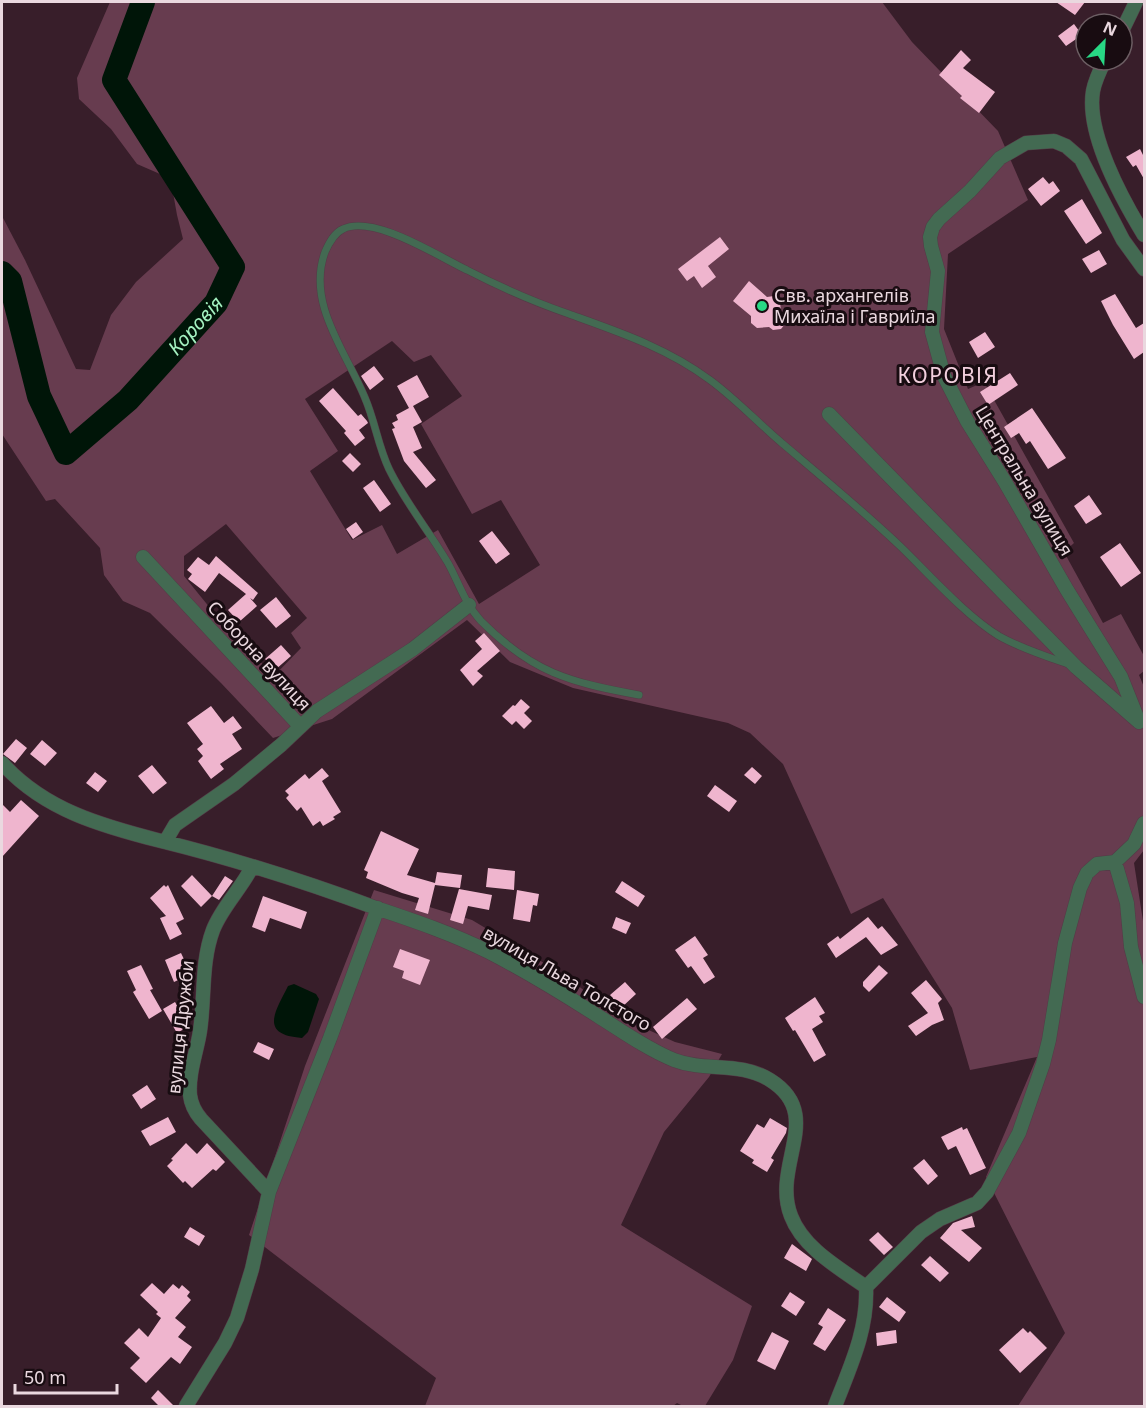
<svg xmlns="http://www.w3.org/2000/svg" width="1146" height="1408" font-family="'Noto Sans',sans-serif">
	<rect width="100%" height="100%" fill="#381e2a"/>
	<!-- green -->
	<path fill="#673c4f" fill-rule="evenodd" d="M110,2H882L912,42L998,131L1028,200L948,254L944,329L968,389L984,382L1074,543L1064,552L1103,623L1121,614L1144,656V671L1139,675L1144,687V850L1134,863L1143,921H1144V1406H1018L1065,1333L986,1177L1037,1057L970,1070L952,1008L883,898L851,914L783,764L750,733L728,723L573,688L510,662L467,620L332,719L273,738L221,683L150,613L123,601L104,575L100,548L55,499L46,501L2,434V216L25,260L76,369L90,370L111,315L136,282L183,239L177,215L172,187L160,174L137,164L111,129L79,99L77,78ZM392,341L414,362L431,355L462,396L421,424L472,514L501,500L540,565L479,604L438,530L397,554L382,525L352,540L310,471L338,451L305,399ZM226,524L307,618L291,633L301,648L274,676L219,619L184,576V556Z
		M374,890L472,920L559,972L622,1018L675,1042L722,1054L709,1077L664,1132L621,1225L752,1306L733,1360L705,1406H683L677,1403L673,1406H425L436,1378L249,1235L305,1066Z"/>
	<!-- water -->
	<path fill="#001508" d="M294,984L316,994L319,999L308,1032L302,1038C259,1035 275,1012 288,986Z"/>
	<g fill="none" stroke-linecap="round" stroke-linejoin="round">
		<!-- river -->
		<path stroke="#001508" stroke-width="24" id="s1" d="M2,273L10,281L39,396L66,453L128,400L216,303L233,267L114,80L143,2"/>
	</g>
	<!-- building -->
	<path fill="#efb5ce" d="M1056,2H1085L1075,15Z
		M1074,24L1082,35L1066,46L1058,36Z
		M961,50L971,60L963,68L995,92L979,113L960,98L962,96L939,75Z
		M1140,149L1144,157V179L1136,165L1133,167L1126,157Z
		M1043,177L1049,184L1053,181L1060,191L1041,206L1028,189Z
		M1082,199L1102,233L1086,244L1064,211Z
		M720,237L729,249L708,266L716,277L702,288L694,276L687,281L678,269Z
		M1099,250L1107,264L1091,273L1082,259Z
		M749,281L767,297L774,296L780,301L781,313L785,317V324L781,329L773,330L769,327L757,328L751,323V316L733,301Z
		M1115,294L1136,328L1144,323V352L1134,359L1113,325L1101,301Z
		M985,332L995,347L978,358L969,342Z
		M374,366L384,379L370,390L361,376Z
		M1010,373L1018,385L988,405L980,392Z
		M417,375L429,397L413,406L422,422L413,427L422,448L413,452L436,480L426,488L404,461L392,429L395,428L392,423L398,420L396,415L409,408L397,386Z
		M333,388L358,416L361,414L367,421L368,423L359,430L365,438L355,446L344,433L346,431L319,401Z
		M1032,408L1066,458L1048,469L1030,441L1026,444L1019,433L1011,438L1004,427Z
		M350,453L361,464L353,472L342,461Z
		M374,480L391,504L380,512L363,488Z
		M1089,495L1102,514L1086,524L1074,506Z
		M356,522L363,532L353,539L346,529Z
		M492,531L510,554L496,564L479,541Z
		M1120,543L1141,573L1121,587L1100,557Z
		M216,556L258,593L253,600L250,598L257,606L239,622L228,610L246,594L219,573L205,592L188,579L192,574L187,570L198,557L209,565Z
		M276,597L291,616L276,628L260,610Z
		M484,633L500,651L477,671L483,676L473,686L460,670L482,649L475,641Z
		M281,645L291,656L275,670L265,659Z
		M521,699L530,707L524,713L532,721L524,729L516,721L512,725L502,716L513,705L515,706Z
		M211,706L224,723L233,716L242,728L232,734L242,749L220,764L224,769L211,779L198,761L203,756L197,749L203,744L187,723Z
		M16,739L27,748L15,763L3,754Z
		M42,740L57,753L45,766L30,754Z
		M152,765L167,783L153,794L138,776Z
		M752,767L762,776L755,784L744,775Z
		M322,768L329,776L322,781L341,812L333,817L335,819L323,826L320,821L313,826L301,807L297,811L286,798L289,795L285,791L305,774L309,779Z
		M95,772L107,781L98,792L86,783Z
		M715,785L737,801L729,812L707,796Z
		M21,800L39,816L2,857V804L10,812Z
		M381,831L419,849L407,875L435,883L437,872L462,875L460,888L435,885L428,914L415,910L419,898L402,893L366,878L368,872L364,870Z
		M488,868L515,871L514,890L486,887Z
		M192,875L212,896L201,907L181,886Z
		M225,876L233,881L219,900L212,896Z
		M622,881L645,896L638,907L615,892Z
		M164,885L166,887L168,885L184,919L176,923L182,934L170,940L160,918L166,916L150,898Z
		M459,889L492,895L489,910L468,906L463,924L450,920Z
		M517,890L539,894L537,906L533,905L530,922L513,919Z
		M263,896L307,912L301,929L270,918L265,932L252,927Z
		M616,917L631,923L626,934L612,928Z
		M868,917L878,929L882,926L898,945L881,955L866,937L836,958L827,944L838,936L840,939Z
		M695,936L708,955L703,958L715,977L704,984L691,966L688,968L675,950Z
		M400,949L430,960L420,985L402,978L404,971L393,967Z
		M181,953L191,974L174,982L165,960Z
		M141,965L153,989L150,990L162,1011L149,1019L133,992L136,990L127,971Z
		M879,965L888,973L869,992L863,986V982Z
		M926,980L942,999L938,1003L944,1020L932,1025L916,1036L908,1026L928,1013L911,993Z
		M625,982L636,994L621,1008L610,995Z
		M815,997L825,1013L819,1016L823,1022L812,1029L826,1055L814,1062L795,1030L793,1031L785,1018Z
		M687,998L697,1009L662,1039L653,1027Z
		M175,1002L189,1026L177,1033L163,1009Z
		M258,1042L274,1049L269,1060L253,1052Z
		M147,1085L156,1099L141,1109L132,1095Z
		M168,1117L176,1132L150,1146L141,1131Z
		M770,1118L787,1128L786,1133L771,1158L774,1160L767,1172L752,1163L754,1160L740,1151L757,1124L764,1128Z
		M962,1127L963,1130L967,1128L986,1168L970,1175L956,1146L948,1150L941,1137Z
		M186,1143L197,1154L207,1143L225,1162L216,1171L213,1169L192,1188L185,1181L183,1183L167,1166L173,1160L171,1159Z
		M924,1159L938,1176L928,1185L913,1168Z
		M972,1216L975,1227L961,1230L982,1248L969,1262L940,1238L953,1223Z
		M190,1227L205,1236L199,1246L184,1237Z
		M878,1232L893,1247L884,1255L869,1240Z
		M792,1244L812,1259L806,1271L784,1258Z
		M930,1256L949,1273L940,1282L921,1265Z
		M152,1283L164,1294L173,1284L179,1289L182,1285L190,1292L187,1296L191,1300L175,1318L186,1327L178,1337L192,1347L180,1364L171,1357L146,1383L130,1368L140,1358L124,1343L139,1328L148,1337L161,1318L156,1314L158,1312L140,1295Z
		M790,1292L805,1302L796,1316L781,1306Z
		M887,1297L906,1312L899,1322L879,1307Z
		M828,1308L846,1320L825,1351L813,1344L823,1327L818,1324Z
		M1023,1328L1028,1333L1030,1331L1047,1348L1020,1373L999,1350Z
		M896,1330L897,1343L877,1346L876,1333Z
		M772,1332L789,1341L775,1370L757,1361Z
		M158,1390L175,1407H160L151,1398Z"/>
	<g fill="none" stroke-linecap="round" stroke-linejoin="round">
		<defs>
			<path id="service" d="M639,695C569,682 533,673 481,621C465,604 459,583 448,563C429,531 405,502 389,469C378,446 375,421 365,398C347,353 306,304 325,252C329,243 334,233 343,229C374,214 439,257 467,270C500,287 534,302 569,314C619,332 667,348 710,380C736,399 758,423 783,444C822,477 862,510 900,546C929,574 966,616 999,636C1020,648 1045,656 1068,664"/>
			<path id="minor" d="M1122,31L1136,2
				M1105,60C1100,70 1095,80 1093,91C1086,133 1122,199 1144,235
				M829,414L1076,667L1138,721
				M143,557L300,726
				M1139,722L1121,677L1067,590L1005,482L967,421L944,376L932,332L938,271L931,246L930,237L933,227L939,219L970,191L1000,158L1026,143L1054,141L1066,146L1081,159L1123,240L1144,269
				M2,763C44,810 102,826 161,841C234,859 306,882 376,908C415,921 453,934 489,952C526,971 562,993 598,1016C622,1031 647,1049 674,1060C705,1072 740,1061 770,1080C826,1115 771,1165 791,1216C803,1248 839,1268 866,1287
				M1144,823L1134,844L1115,862L1127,903L1131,947L1144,997
				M165,842L175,825L234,784L281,745L317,711L413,649L469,605
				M252,867C241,889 222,907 213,930C201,962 205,997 200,1031C197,1051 188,1074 190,1095C191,1104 195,1112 201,1119L269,1192
				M866,1287L921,1232L940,1219L977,1203L987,1192L1019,1133L1043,1064L1049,1040L1065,943L1080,888L1087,873L1097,864L1115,862
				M186,1406L225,1343L237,1318L252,1269L269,1192L330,1038L378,908
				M835,1406C850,1367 868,1330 866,1287"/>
		</defs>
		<!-- service casing -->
		<use href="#service" stroke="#543c47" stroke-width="8"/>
		<!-- minor casing -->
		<use href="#minor" stroke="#543c47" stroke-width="15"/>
		<!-- service -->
		<use href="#service" stroke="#436a52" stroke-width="7"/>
		<!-- minor -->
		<use href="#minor" stroke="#436a52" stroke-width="14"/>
	</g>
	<!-- markers -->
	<circle fill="#28d885" stroke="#180c11" stroke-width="2" cx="762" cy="306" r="6"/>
	<g text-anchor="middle" stroke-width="6" stroke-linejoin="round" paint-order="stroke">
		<!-- poi labels -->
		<g font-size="18" fill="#ead8df" stroke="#180c11" text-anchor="start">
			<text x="774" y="302">Свв. архангелів<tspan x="774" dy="21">Михаїла і Гавриїла</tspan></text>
		</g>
		<!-- street labels -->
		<g font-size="18" fill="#ead8df" stroke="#180c11">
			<text transform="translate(1024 481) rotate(59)" y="6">Центральна вулиця</text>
			<text transform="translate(259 656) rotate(47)" y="6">Соборна вулиця</text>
			<text transform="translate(567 979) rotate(30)" y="6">вулиця Льва Толстого</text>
			<text transform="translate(181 1027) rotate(-84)" y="6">вулиця Дружби</text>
		</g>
		<!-- water labels -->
		<g font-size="20" font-style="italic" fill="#a4f2c1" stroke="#180c11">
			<text dy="7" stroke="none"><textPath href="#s1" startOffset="375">Коровія</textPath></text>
		</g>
		<!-- quarter labels -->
		<g font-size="21" letter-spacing="1.5" fill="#f2cfdd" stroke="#180c11">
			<text x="948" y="383">КОРОВІЯ</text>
		</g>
	</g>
	<!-- border -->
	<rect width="1146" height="1408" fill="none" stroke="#ead8df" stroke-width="6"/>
	<!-- north arrow -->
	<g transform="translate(1104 42) rotate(24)"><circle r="28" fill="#180c11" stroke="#6c5e63" stroke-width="1.5"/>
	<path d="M0-4.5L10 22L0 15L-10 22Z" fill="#28d885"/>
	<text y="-9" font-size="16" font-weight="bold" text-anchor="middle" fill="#ead8df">N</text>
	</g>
	<!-- scale -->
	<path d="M15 1384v9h102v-9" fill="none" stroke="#ead8df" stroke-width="3"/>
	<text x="24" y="1384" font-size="18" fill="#ead8df" stroke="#180c11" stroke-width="4.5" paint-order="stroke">50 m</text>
</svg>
